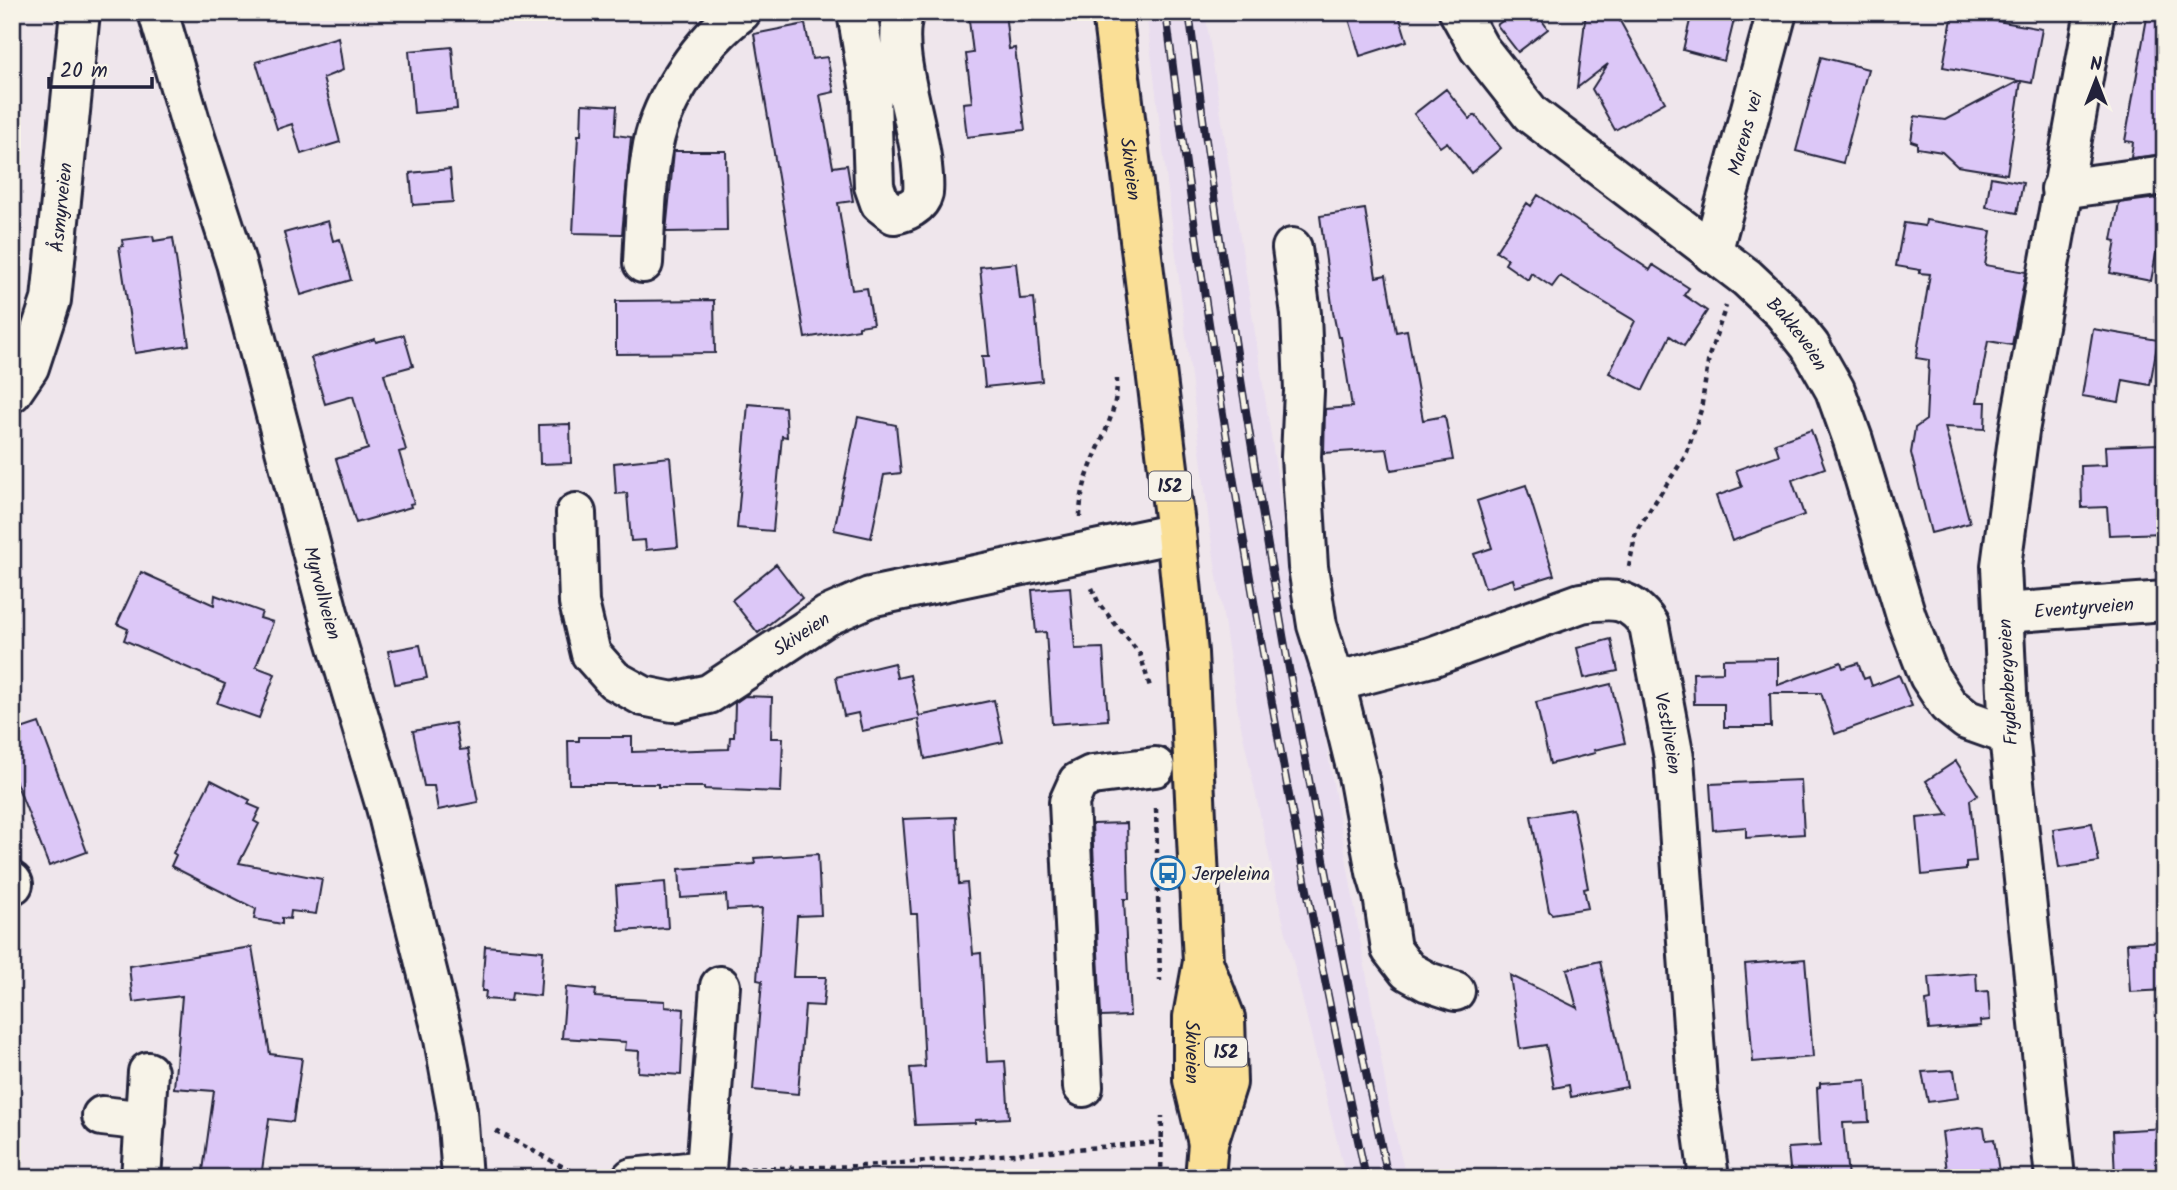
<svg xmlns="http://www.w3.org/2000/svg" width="2177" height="1190" font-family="Kalam,sans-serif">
	<rect width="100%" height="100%" fill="#efe6ec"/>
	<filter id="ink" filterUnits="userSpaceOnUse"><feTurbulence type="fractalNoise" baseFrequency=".0143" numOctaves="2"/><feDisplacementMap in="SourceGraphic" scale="14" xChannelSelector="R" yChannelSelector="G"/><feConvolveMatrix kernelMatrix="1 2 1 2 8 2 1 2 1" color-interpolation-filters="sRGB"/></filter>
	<g filter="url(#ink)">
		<!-- built -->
		<path fill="#e9ddef" d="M1146,12H1205L1286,532L1320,708L1390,1110L1406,1178H1346L1281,912L1238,712L1210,531Z"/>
		<!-- building -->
		<path fill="#dcc7f7" stroke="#22223b" stroke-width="2" d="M968,12H1005L1009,49L1015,48L1025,130L967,137L963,103L972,102L966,54L973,53Z
			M1347,12H1398L1407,41L1360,56Z
			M1514,12H1536L1548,29L1518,52L1497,25Z
			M1586,12H1615L1665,102L1615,130L1592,89L1608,64L1577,88Z
			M1692,12H1736L1724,61L1683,50Z
			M2148,12H2165V154L2131,158L2133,142L2125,141Z
			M1953,13L2042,29L2032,83L2021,81L2007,174L1957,166L1942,152L1917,148V143L1911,141L1915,116L1945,120L2019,81L1943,67Z
			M805,24L812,59L827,57L834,92L820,95L833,167L847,165L853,201L838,203L852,290L867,288L873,324L859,326V329L805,338L754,34Z
			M338,37L343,70L323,78L340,142L301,154L292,124L277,129L256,62Z
			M452,47L457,109L414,113L409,51Z
			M1821,57L1868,69L1843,163L1796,151Z
			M1446,89L1470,119L1475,115L1501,148L1471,173L1447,142L1440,147L1414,114Z
			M582,104L617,106L615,135L631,137L622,234L573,233L578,135H581Z
			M674,151H726L727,231L666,232Z
			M450,169L453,202L413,205L410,173Z
			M1991,177L2023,183L2017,213L1986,207Z
			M1538,195L1650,270L1653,265L1689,288L1684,295L1707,311L1684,346L1670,336L1643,390L1609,373L1635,321L1560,276L1552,287L1531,273L1528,280L1505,264L1508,259L1496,251L1527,203L1531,206Z
			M2165,197V223L2162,222L2151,281L2110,273L2116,241L2112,240L2119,203Z
			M1365,209L1376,277L1386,275L1396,332L1407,330L1423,420L1445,416L1453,460L1391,470L1387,449L1324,453L1325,409L1352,407L1341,337H1338L1333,312L1320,216Z
			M1926,220L1991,231L1985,265L2026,272L2012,345L1988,341L1977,402H1986L1985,429L1945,427L1970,523L1931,533L1911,453L1915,428L1926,420L1929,360L1916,358L1930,274L1919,273L1920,270L1896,266L1904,223L1925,226Z
			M328,221L333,241L340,239L351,280L301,295L284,233Z
			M153,236L154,241L173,238L189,345L135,353L119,247L123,246L122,240Z
			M1016,263L1020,299L1034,298L1042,381L985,387L982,356H989L980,267Z
			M714,300L715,353L616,354V301Z
			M2093,329L2158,340L2150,385L2123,380L2119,402L2082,396Z
			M404,335L413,366L384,374L406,450L399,452L414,503L410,504L411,507L356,523L336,459L368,449L353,396L325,404L311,358L375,339L376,342Z
			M748,404L785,407L787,437L782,436L773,531L737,528Z
			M858,417L896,425L901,473L884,475L871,538L834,530Z
			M570,424L571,463L540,464L539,425Z
			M1811,430L1825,468L1792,480L1804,515L1732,541L1716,496L1742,487L1736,470L1779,455L1775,443Z
			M2159,444L2163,533L2109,535L2107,507L2082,508L2081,466L2106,465L2105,446Z
			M670,457L678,547L646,550L645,540L631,541L627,493L616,494L614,463Z
			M1526,485L1554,575L1515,587L1513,579L1485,588L1474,554L1492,548L1477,501Z
			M776,564L802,598L758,633L732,600Z
			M141,572L214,605L215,595L262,612L260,618L273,622L256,667L275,674L259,718L217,703L225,684L124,640L128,629L117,624Z
			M1070,587L1075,649L1103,648L1108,720L1052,724L1046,632L1036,633L1032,590Z
			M1611,639L1618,671L1584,678L1577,648Z
			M420,645L427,678L395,684L388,651Z
			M1778,658V685L1841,662L1843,668L1858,663L1864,679L1869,677L1872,686L1899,675L1912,706L1835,734L1821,693H1770L1771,727H1724V704H1694L1693,673L1723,672V659Z
			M894,663L897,678L910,675L919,716L994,700L1003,742L925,759L918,719L862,731L858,713L844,716L836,677Z
			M1611,684L1625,743L1594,750L1595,753L1550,764L1536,702Z
			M745,696L772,697L771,738H783L781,792L704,789V787H658V784H569L568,741H579V737H632V752L729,749L730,737H734L735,703Z
			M39,723L87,852L49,866L12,772V732Z
			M455,723L460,750L468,749L478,802L438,810L434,786H424L413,731Z
			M1956,761L1978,795L1970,800L1976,861L1966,862V870L1922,875L1917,818L1948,815L1926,781Z
			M211,780L250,800L248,804L260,809L254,821L259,824L239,863L322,879L316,914L291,911L290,919L282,918V924L254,919L256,909L171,866L176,855L173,853Z
			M1801,780L1804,834L1746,838V827L1713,830L1710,784Z
			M1573,809L1588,888L1584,889L1588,908L1552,914L1549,911L1531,816Z
			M956,817L959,884L967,883L973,954L981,953L987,1062L1005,1061L1009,1118L975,1120V1123L915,1125L910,1068L925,1067L917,914H911L903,819Z
			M1127,823L1129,899H1124L1130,1016L1101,1017L1092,824Z
			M2092,823L2099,862L2059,868L2053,829Z
			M818,854L821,915L797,916L793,977H826L823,1006L805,1005L798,1094L753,1090L762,981L757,980L762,908L727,910L726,895L681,898L679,869L755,864L754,858Z
			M665,882L668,928L619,931L616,886Z
			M2165,941V990L2130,992L2127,943Z
			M485,946L543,951L540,996L512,993L511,1001L485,999L486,991H482Z
			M252,947L270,1054L302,1058L293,1122L269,1119L261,1178H202L214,1091L174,1088L182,996L133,1002L129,966Z
			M1805,959L1813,1057L1753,1062L1745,964Z
			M1600,961L1627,1087L1571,1097L1569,1085L1554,1088L1546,1045L1520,1049L1510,975L1577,1008L1567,969Z
			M1976,973L1977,992L1988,991L1990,1020L1980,1021L1981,1026L1929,1030L1926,1001L1931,1000L1929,977Z
			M566,987L596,990L595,997L665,1001V1007L684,1009L681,1075L638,1072L639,1051L625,1050L626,1042L562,1038Z
			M1954,1070L1958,1098L1928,1102L1922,1072Z
			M1866,1080L1869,1122L1843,1123L1848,1178H1791L1788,1148L1820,1146L1817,1088L1820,1087V1083Z
			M1979,1127L1984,1128L1986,1140L1994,1139L2000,1178H1948L1942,1132Z
			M2165,1128V1178H2115L2113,1131Z"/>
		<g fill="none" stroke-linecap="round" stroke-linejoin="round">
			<defs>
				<g id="minor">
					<path id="s1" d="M158,12L192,128L236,263L329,616L386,807L444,1039L457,1111L462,1178"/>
					<path d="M857,12L871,98L874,186L880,203L894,214C905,212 920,206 923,193C924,185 923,175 922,166C919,123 890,50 904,12"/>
					<path id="s2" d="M1459,12L1479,48L1531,114L1747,278L1783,312L1810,346L1835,390L1853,440L1906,616L1929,676L1948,705L1967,720L2009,735"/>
					<path d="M2061,189L2165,175"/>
					<path d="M1292,248L1301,314L1304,391L1301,457L1308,567L1317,625L1335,682L1359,780L1376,872L1383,895L1391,949L1408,971L1428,982L1455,991"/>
					<path id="s3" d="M1712,253L1777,12"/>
					<path d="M643,263C645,223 646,183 653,145C662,98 703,40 741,12"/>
					<path id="s4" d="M12,392L29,367L51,300L80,12"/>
					<path id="s5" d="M576,513L579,603L591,654L614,680L643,696L673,702L709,694L827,616L870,597L1176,533"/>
					<path id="s6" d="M2004,613L2165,601"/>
					<path id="s7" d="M1335,682L1431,657L1581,603C1613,598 1630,597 1649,625L1674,758L1698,1096L1709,1178"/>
					<path d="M12,882L13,884"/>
					<path d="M1083,1087L1069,802L1078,782L1092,775L1155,767"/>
					<path d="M102,1116L146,1121"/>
					<path d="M141,1178L148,1072"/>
					<path d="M632,1178L706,1170L720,986"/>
					<path d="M2055,1178L2009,735L2001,566L2019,431L2095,12"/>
				</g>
				<g id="major">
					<path id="s8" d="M1112,12L1176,533L1188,653L1203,962L1193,1017V1080L1208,1143"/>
					<path d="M1203,962L1225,1018L1227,1083L1208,1143L1205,1178"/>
				</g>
			</defs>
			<!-- minor casing -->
			<use href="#minor" stroke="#22223b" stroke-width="44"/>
			<!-- major casing -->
			<use href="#major" stroke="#22223b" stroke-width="44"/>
			<!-- path -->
			<path stroke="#22223b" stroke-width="4.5" stroke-dasharray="5 5" stroke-linecap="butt" d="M1080,517C1080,464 1118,429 1117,379
				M1629,567L1636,531L1686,455L1701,410L1709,356L1726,306
				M1092,588L1099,604L1140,654L1150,687
				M1156,808L1160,981
				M496,1131L584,1178
				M740,1169L865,1166L1162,1142
				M1161,1178L1162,1116"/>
			<!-- minor -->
			<use href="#minor" stroke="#f7f3e8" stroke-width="38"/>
			<!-- major -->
			<use href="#major" stroke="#fadf96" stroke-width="38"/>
			<defs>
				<path id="rail" d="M1166,12C1215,404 1283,792 1366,1178
					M1189,12C1239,404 1306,792 1388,1178"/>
			</defs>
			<!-- rail casing -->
			<use href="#rail" stroke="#22223b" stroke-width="8"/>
			<!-- rail -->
			<use href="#rail" stroke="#f7f3e8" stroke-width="5" stroke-dasharray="16" stroke-linecap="butt"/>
		</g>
	</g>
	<!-- icons -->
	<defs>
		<symbol id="bus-ring" viewBox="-11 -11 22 22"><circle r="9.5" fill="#f7f3e8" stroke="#1f6fb2" stroke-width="1.5"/><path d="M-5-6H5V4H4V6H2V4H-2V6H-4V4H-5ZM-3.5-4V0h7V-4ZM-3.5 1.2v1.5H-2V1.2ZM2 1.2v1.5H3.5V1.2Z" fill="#1f6fb2"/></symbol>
	</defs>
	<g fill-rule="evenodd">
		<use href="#bus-ring" x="1149" y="854" width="38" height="38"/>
	</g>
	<g text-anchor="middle" stroke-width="6" stroke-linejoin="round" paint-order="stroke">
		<!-- shield labels -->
		<g fill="#f7f3e8" stroke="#62616f" stroke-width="2">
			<rect x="1149" y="471.5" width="42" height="29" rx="5"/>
			<rect x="1205" y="1037.5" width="42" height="29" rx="5"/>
		</g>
		<g font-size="18" font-weight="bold" fill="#22223b">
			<text x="1170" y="492">152</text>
			<text x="1226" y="1058">152</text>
		</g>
		<!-- street labels -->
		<g font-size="19" fill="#22223b" stroke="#f7f3e8">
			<text dy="7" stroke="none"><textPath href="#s3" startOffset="124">Marens vei</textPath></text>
			<text dy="7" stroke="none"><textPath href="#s8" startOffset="158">Skiveien</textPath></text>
			<text dy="7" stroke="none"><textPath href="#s4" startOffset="194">Åsmyrveien</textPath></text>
			<text dy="7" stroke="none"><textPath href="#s2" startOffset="472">Bakkeveien</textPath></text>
			<text dy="7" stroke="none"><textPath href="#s1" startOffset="604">Myrvollveien</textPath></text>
			<text dy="7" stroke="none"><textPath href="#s6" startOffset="80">Eventyrveien</textPath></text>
			<text dy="7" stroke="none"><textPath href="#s5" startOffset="388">Skiveien</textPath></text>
			<text transform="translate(2007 682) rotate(-93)" y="7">Frydenbergveien</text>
			<text dy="7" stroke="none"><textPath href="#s7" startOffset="446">Vestliveien</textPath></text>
			<text dy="7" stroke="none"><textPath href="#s8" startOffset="1046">Skiveien</textPath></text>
		</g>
		<!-- poi labels -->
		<g font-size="19" fill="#22223b" stroke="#f7f3e8" text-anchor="start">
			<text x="1192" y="880">Jerpeleina</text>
		</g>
	</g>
	<!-- margin -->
	<rect width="2177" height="1190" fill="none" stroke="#f7f3e8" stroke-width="42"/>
	<rect x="21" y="21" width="2135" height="1148" fill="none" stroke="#22223b" stroke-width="2.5" filter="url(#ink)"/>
	<!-- north arrow -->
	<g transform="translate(2096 80)" stroke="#f7f3e8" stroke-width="5" paint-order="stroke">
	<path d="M0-5L12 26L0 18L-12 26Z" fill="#22223b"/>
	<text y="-10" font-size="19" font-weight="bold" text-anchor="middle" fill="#22223b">N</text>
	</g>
	<!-- scale -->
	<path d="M49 77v10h103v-10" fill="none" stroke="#22223b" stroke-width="3.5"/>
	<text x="60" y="77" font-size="21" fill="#22223b" stroke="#f7f3e8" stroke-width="5" paint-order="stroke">20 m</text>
</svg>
